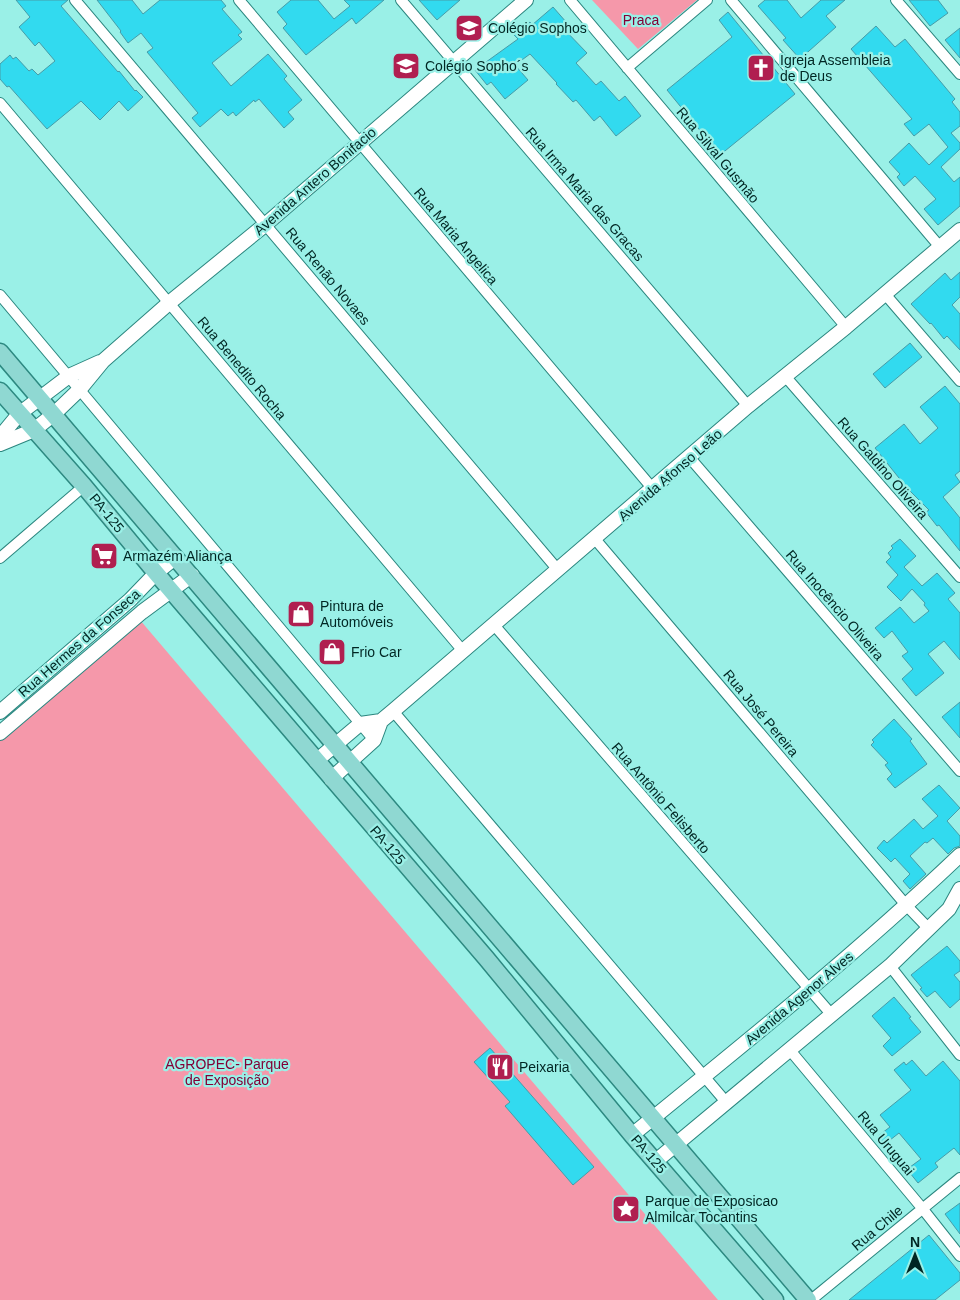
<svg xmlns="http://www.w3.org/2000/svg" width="960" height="1300" font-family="Helvetica,sans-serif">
	<rect width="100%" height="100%" fill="#9af0e7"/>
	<!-- green -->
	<path fill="#f598aa" d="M592,0H697L638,49Z
		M140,620L718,1300H0V740Z"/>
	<!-- building -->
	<path fill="#32daef" stroke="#469ca8" d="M16,0H68L61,6L118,72L119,71L135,91L136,90L143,97L128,111L119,101L100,120L81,101L47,129L9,86L7,87L0,79V64L10,55L13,59L16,57L29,71L32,69L38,75L55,61L39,42L35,46L19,27L30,17Z
		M97,0H132L143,14L160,0H221L226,6L222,9L242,32L238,35L242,39L212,63L231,86L268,54L287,76L284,79L302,100L288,112L294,119L284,128L259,99L255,102L254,100L236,116L233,112L228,116L221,109L200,127L192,118L198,113L147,52L153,48L141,33L128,43L120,32L121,31Z
		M291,0H318L334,19L350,6L344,0H384L356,24L352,18L306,55L283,28L287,24L277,12Z
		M419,0H460L437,20Z
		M765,0H787L801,18L821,0H845L826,16L836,27L800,59L783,40L786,38L758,6Z
		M909,0H938L948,13L930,26Z
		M553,7L567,23L562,27L587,53L576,63L596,85L601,81L619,101L625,96L641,116L616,136L600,116L594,121L576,100L573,102L556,84L557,83L530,54L515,65L528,80L505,99L491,82L487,85L475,70L518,39L514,35L530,22L532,25Z
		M728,12L795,94L720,155L667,90L732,37L719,20Z
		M876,26L895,47L905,39L955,99L952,102L960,112V126L951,133L960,143V149L941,167L954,182L960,177V206L938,225L924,209L936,199L915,176L904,186L897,177L900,174L889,162L909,143L929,165L948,147L929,124L914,136L904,124L912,119L851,49Z
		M960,28V58L945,40Z
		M960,272V297L952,305L960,314V350L947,336L944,339L931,323L930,324L911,304L945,273L951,280Z
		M910,343L922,357L885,388L873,374Z
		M945,386L960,404V471L955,475L960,482L943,497L960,518V551L939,525L937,526L926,512L929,510L907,488L875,448L904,424L920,444L938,428L920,407Z
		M900,539L916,556L904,567L922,586L937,573L955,593L948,599L960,613V660L944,641L928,654L944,673L916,696L902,679L913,669L902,656L908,652L892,631L884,638L875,628L900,607L914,623L929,611L924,605L925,603L912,589L901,601L887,587L898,575L886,562L891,557L888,553L893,548L891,546Z
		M960,702V738L942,717Z
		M894,719L912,739L910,741L927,764L895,788L887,779L892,774L885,765L888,763L871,745L874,742L872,740Z
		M939,785L960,808L947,821L960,836V846L954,848L948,854L933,838L927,843L925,842L910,856L926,874L910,889L903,881L910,874L895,858L891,862L877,848L884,840L887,843L914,819L923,829L938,816L922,799Z
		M947,946L960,961V971L954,975L960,982V999L950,1008L935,991L927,997L920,989L922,988L911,975Z
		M894,997L911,1017L909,1018L921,1032L892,1056L883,1046L891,1038L872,1016Z
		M490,1048L594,1167L573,1185L505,1106L510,1102L474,1062Z
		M912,1060L926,1076L943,1061L960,1081V1155L954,1148L935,1163L938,1167L918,1183L910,1173L913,1171L910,1167L921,1159L899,1133L885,1144L878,1136L890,1127L880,1115L911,1090L894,1070L904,1062L906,1065Z
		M960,1203V1234L945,1214Z
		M929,1235L960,1273V1280L935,1300H849Z"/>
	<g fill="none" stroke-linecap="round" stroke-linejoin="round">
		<defs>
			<path id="minor" d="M75,0L558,570
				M239,0L653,489
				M401,0L748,406
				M570,0L846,327
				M731,0L940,247
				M896,0L960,74
				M627,68L707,0
				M0,103L463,651
				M885,294L960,381
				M0,295L374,740
				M785,376L960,577
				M690,458L960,771
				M595,539L906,905L929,929
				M0,558L84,486
				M494,625L831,1014
				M393,711L726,1102
				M890,966L960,1055
				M789,1049L922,1208L960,1256
				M811,1300L960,1178"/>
			<path id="tertiary" d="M0,437L19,414L69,376L100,362
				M0,444L34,430L54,414L80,389L103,361L169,303L266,224L526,0
				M0,712L130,600L156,573L176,557
				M0,733L142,612L192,575
				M316,761L360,724L381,721L393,711L748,406L846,327L960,230
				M331,779L374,740L381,721
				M632,1135C744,1044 856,954 960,855
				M656,1161L890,966L949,909L960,889"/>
			<path id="primary" d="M0,352C270,667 538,985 808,1300
				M0,391L84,486L156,573L486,958L632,1135L775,1300"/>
		</defs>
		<!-- minor casing -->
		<use href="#minor" stroke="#2b867f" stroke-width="12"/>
		<!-- tertiary casing -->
		<use href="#tertiary" stroke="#2b867f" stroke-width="16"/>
		<!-- primary casing -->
		<use href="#primary" stroke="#2d8981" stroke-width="19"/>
		<!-- minor -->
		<use href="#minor" stroke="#fff" stroke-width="10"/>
		<!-- tertiary -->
		<use href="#tertiary" stroke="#fff" stroke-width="14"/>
		<!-- primary -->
		<use href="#primary" stroke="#8fd8d2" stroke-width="16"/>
	</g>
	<!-- icons -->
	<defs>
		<symbol id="school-square" viewBox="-11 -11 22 22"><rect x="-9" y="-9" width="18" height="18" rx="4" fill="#b01f50" stroke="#9af0e7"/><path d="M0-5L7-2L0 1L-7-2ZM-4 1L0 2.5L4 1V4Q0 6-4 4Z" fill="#fff"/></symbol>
		<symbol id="church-square" viewBox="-11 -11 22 22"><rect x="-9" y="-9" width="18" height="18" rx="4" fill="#b01f50" stroke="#9af0e7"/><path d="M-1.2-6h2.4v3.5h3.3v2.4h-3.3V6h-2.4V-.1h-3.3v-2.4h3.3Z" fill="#fff"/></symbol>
		<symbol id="supermarket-square" viewBox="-11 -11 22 22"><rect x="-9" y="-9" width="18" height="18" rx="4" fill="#b01f50" stroke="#9af0e7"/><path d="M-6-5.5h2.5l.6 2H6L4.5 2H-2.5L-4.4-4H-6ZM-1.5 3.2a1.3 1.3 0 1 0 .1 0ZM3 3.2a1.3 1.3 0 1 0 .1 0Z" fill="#fff"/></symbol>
		<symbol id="shop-square" viewBox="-11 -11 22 22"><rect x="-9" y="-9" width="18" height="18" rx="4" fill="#b01f50" stroke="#9af0e7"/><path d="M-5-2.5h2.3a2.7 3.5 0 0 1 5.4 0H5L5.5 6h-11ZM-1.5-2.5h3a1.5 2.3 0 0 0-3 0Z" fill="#fff"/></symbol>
		<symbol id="restaurant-square" viewBox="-11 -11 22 22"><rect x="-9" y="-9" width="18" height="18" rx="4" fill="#b01f50" stroke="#9af0e7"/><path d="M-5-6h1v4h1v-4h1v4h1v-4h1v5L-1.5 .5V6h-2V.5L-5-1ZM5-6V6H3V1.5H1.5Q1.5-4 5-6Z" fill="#fff"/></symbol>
		<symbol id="sight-square" viewBox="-11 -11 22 22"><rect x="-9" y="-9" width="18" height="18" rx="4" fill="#b01f50" stroke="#9af0e7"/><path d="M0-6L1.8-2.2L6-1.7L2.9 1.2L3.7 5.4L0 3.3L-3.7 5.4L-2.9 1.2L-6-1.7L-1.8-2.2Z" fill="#fff"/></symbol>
	</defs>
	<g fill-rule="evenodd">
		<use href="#school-square" x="453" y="12" width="32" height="32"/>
		<use href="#school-square" x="390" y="50" width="32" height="32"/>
		<use href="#church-square" x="745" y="52" width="32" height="32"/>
		<use href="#supermarket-square" x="88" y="540" width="32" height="32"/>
		<use href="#shop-square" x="285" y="598" width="32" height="32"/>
		<use href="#shop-square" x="316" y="636" width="32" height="32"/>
		<use href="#restaurant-square" x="484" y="1051" width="32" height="32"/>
		<use href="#sight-square" x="610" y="1193" width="32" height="32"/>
	</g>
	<g text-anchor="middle" stroke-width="4.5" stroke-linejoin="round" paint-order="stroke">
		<!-- park labels -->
		<g font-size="14" fill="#820136" stroke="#9af0e7">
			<text x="641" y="25">Praca</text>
			<text x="227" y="1069">AGROPEC- Parque<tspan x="227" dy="16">de Exposição</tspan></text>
		</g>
		<!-- poi labels -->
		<g font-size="14" fill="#002623" stroke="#9af0e7" text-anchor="start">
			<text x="488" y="33">Colégio Sophos</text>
			<text x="780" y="65">Igreja Assembleia<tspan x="780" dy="16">de Deus</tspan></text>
			<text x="425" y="71">Colégio Sopho´s</text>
			<text x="123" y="561">Armazém Aliança</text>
			<text x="320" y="611">Pintura de<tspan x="320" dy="16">Automóveis</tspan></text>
			<text x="351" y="657">Frio Car</text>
			<text x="519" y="1072">Peixaria</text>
			<text x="645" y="1206">Parque de Exposicao<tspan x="645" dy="16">Almilcar Tocantins</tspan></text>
		</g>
		<!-- street labels -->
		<g font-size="14" fill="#002623" stroke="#9af0e7">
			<text transform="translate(718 155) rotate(50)" y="5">Rua Silval Gusmão</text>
			<text transform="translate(315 181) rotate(-41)" y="5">Avenida Antero Bonifacio</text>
			<text transform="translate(585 194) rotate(49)" y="5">Rua Irma Maria das Gracas</text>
			<text transform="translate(456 236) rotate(50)" y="5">Rua Maria Angelica</text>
			<text transform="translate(328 276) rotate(50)" y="5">Rua Renão Novaes</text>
			<text transform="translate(242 368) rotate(50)" y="5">Rua Benedito Rocha</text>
			<text transform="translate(883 468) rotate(49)" y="5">Rua Galdino Oliveira</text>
			<text transform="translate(670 475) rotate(-41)" y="5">Avenida Afonso Leão</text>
			<text transform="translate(107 513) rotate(51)" y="5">PA-125</text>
			<text transform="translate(835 605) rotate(49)" y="5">Rua Inocêncio Oliveira</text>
			<text transform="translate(79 643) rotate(-41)" y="5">Rua Hermes da Fonseca</text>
			<text transform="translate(761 713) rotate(50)" y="5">Rua José Pereira</text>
			<text transform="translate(661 798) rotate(49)" y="5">Rua Antônio Felisberto</text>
			<text transform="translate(388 845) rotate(49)" y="5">PA-125</text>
			<text transform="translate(799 998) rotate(-40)" y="5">Avenida Agenor Alves</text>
			<text transform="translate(886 1143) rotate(50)" y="5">Rua Uruguai</text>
			<text transform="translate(649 1154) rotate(49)" y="5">PA-125</text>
			<text transform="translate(877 1228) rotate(-40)" y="5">Rua Chile</text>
		</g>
	</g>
	<!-- north arrow -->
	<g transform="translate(915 1255)" stroke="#9af0e7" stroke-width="4" paint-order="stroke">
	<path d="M0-4L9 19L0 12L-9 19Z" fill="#002623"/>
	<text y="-8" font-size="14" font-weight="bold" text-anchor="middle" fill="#002623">N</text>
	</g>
</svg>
